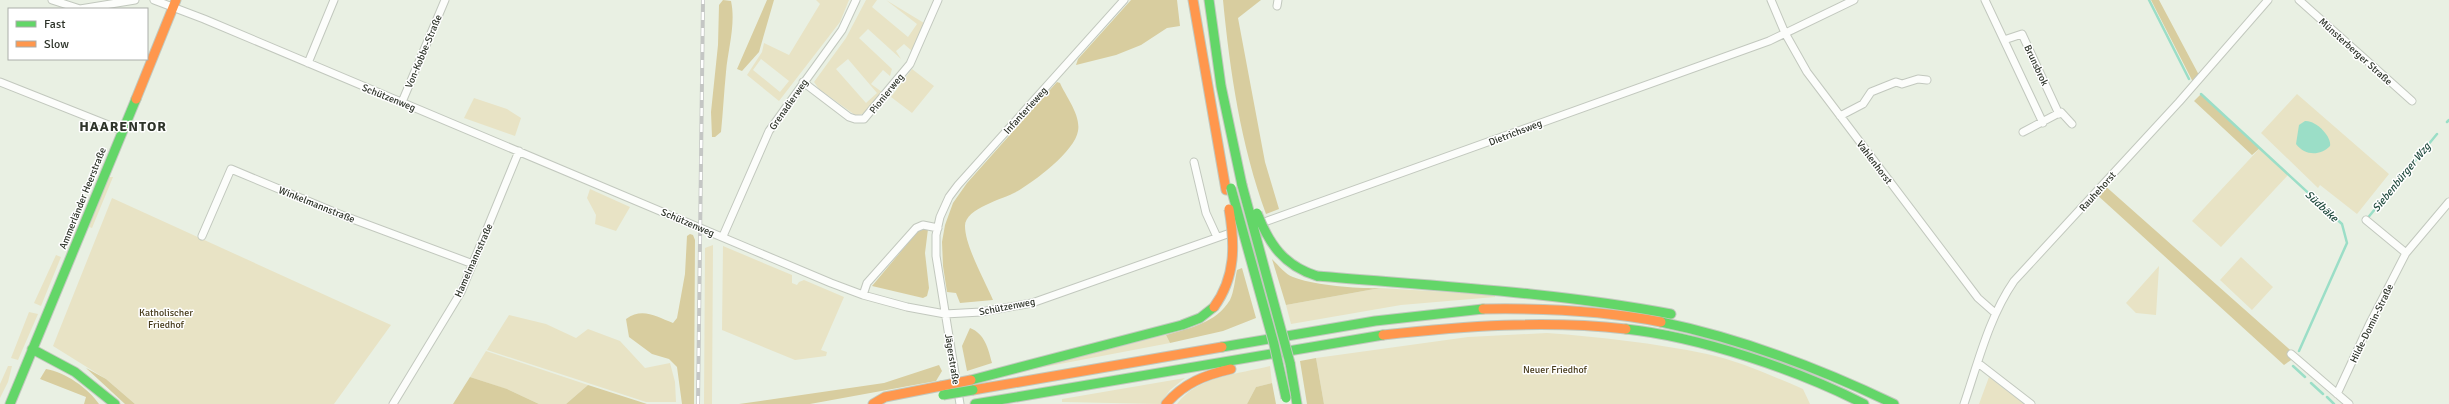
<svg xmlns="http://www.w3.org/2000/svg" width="2449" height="404" font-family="Signika,sans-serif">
	<rect width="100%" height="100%" fill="#e9f0e3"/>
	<!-- green -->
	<path fill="#e8e3c5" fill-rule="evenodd" d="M816,0H849L840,22L779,101L747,75L762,52L764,43L789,55L820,4ZM761,59L789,81L780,92L753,70Z
		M866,0H877L872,7L908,37L917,24L886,0L924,23L912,51L904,44L896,51L901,59L868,29L859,38L892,69L890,76L883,70L871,84L882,92C875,102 868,116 855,115L819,89L814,82L846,38ZM848,59L877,93L866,103L836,69Z
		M912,69L934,86L912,113L891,97Z
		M2297,94L2389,174L2357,214L2320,185L2318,188L2261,133Z
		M474,98L507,109L521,118L515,136L464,118Z
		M2260,148L2289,174L2221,247L2192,221Z
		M109,177H113L92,228L89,227Z
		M590,189L630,207L616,231L595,224L596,215L587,198Z
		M112,198L391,325L334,404H135L106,379L53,346Z
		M713,245L712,404H704L705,248Z
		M723,246L792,275V283L797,285L799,282L804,280L844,297L821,350L827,352L826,356L795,360L722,330Z
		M56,255L61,257L41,306L34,303Z
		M2241,257L2273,287L2252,310L2220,280Z
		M2159,266L2156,315L2136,313L2126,303Z
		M1380,288L1495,295V297L1401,305L1291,324L1286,305Z
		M29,312L38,314L18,360L11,358Z
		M509,315L546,324L576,338L588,329L620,341L645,368L670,363L675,382L676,402H646L487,350Z
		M1547,333C1600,337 1654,343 1707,354C1740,361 1772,376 1803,389L1810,404H1324L1316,358L1468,337Z
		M1166,335L1170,343L1023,371Z
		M486,351L588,385L566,404H539L509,390L470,377Z
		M8,366H12L8,382L0,398V384Z
		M1270,366L1272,383L1256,387L1247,404H1177C1197,376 1239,374 1270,366Z
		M1989,377L2024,404H1979Z
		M1185,378L1170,390L1160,404L1062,402V399Z"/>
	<!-- forest -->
	<path fill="#d8cd9f" d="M723,0L731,1C736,24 728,49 726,72C724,92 723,112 721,132L715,137H712L711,112L718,45L719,5Z
		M767,0H774L759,52L742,71L737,69Z
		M1131,0H1177L1180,26L1167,28L1141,45L1116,55L1076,65L1078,59Z
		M1223,0H1261L1238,18L1265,162L1279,209L1266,214C1241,145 1230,73 1223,0Z
		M2151,0H2159L2200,77L2194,84Z
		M1057,82L1060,83C1066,97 1081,115 1078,131C1075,151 1034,182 1016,192C1004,199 965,208 965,226C965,246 985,281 993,300L960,303L956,293L947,292L943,266L942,242L945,225L953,203L967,183Z
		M2201,94L2260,148L2252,155L2194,101Z
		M2103,184L2297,356L2284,365L2095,193Z
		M924,228L928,229L925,253L929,288L927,296L923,298L872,286L919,230Z
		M690,234L693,235L695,240L694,404H682L677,367L669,359L652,354L629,337L626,319C643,307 656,317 673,323L677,318L685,274L687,236Z
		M1272,259C1279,266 1285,274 1293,277C1312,285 1359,289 1380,288L1286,305Z
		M1242,268L1256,318L1223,331L1170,343L1166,335C1190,328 1216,323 1230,300C1234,292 1235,279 1237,270Z
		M970,328C985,334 988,348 992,363L967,371L962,346Z
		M1316,358L1324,404H1307L1300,361Z
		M939,365L942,371L936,381L810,404H739L884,383Z
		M86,368L106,379L135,404H125Z
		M46,369C65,372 88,388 99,404H84L86,397L40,379Z
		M470,377L507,389L539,404H453Z
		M1272,383L1276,404H1247L1256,387Z
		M588,385L647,404H566Z"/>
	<!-- water -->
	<path fill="#9bdec7" d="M2305,121C2316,120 2332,137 2330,146C2320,156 2305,156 2296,144L2299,125Z"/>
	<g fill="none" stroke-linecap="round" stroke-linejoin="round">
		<!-- stream -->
		<path stroke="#9bdec7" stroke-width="2.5" d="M2149,0L2189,79
			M2201,94L2342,224L2347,243L2299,351
			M2447,122L2449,120
			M2366,220L2437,134
			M2293,366L2305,377
			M2311,383L2323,394
			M2327,397L2334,404"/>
		<defs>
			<path id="street" d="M52,0L80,9L135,0
				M154,0L204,19L831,283L863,295L907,307L945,314L981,312L1032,303L1233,232
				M1771,0L1785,33L1807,72L1978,298L1995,313
				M1985,0L2043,123
				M2299,0L2412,101
				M1277,6L1278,0
				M2004,40L2022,34L2059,114
				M308,63L334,0
				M0,82L121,130
				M803,82L849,117L855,119H864L910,64L938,0
				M402,102L445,0
				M1840,116L1863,104L1871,92L1896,82L1902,84L1918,79L1927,80
				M2023,132L2061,112L2072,124
				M1194,162L1206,213L1217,237
				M2366,220L2406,253
				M1259,224L1769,41L1854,0
				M202,236L231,169L339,214L473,264
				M723,236L769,131L842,30L856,0
				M863,295L867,283L916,228L923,225L938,228
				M2291,354L2349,404
				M1978,363L2031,404
				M2337,394L2370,323L2406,253L2449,202
				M393,404L461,292L519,151
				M960,404L936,256V235L940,217L949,197L958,185L1124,0
				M1964,404C1978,363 1989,317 2014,281L2179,102L2268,0"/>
			<path id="fast" d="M1209,0L1221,86L1242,185
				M1317,276C1435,286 1554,292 1671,314
				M1661,322C1743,339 1819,368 1894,404
				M1626,329C1700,337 1798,370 1864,404
				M1222,347L1375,321L1483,309
				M32,349L75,372L115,404
				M1290,363L1297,404
				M971,380L1182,325L1200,318L1214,307
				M10,404L136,99
				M975,404L1383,335"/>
			<path id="slow" d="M1193,0L1226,190
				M136,99L176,0
				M1483,309C1543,308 1602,310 1661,322
				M1383,335C1464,326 1544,320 1626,329
				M973,390L1222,347
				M873,404L885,397L941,386
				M1166,404C1184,383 1205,375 1231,369"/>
		</defs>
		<!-- street casing -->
		<use href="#street" stroke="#c2c8be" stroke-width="9"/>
		<!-- fast casing -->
		<use href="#fast" stroke="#c2c8be" stroke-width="11"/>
		<!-- slow casing -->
		<use href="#slow" stroke="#c2c8be" stroke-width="11"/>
		<!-- street -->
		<use href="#street" stroke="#fcfdfb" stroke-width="7"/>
		<!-- fast -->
		<use href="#fast" stroke="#63d668" stroke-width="9"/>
		<!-- slow -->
		<use href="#slow" stroke="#ff974d" stroke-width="9"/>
		<defs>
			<path id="rail" d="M698,404L703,0"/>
		</defs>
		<!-- rail casing -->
		<use href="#rail" stroke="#c4c6c4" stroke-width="4"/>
		<!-- rail -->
		<use href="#rail" stroke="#fff" stroke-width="2.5" stroke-dasharray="8" stroke-linecap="butt"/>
		<defs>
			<path id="fast-bridge" d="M1242,185L1290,363
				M1231,188L1274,344L1286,398
				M1257,213C1269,244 1284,266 1317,276
				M943,395L973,390"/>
			<path id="slow-bridge" d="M1214,307C1236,277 1235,244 1229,209
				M941,386L971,380"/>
		</defs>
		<!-- fast-bridge casing -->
		<use href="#fast-bridge" stroke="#c2c8be" stroke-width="11" stroke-linecap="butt"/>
		<!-- slow-bridge casing -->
		<use href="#slow-bridge" stroke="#c2c8be" stroke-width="11" stroke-linecap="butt"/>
		<!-- fast-bridge -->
		<use href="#fast-bridge" stroke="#63d668" stroke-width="9"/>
		<!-- slow-bridge -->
		<use href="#slow-bridge" stroke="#ff974d" stroke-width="9"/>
	</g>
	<g text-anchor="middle" stroke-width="3" stroke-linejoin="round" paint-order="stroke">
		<!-- street labels -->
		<g font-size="10" fill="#2e342a" stroke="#fff">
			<text transform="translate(423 51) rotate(-67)" y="4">Von-Kobbe-Straße</text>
			<text transform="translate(2356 51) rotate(42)" y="4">Münsterberger Straße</text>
			<text transform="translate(2037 65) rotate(65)" y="4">Brunsbrok</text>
			<text transform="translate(886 93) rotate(-51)" y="4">Pionierweg</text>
			<text transform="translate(389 97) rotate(22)" y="4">Schützenweg</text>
			<text transform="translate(788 104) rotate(-55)" y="4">Grenadierweg</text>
			<text transform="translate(1025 110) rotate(-48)" y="4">Infanterieweg</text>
			<text transform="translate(1515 132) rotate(-21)" y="4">Dietrichsweg</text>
			<text transform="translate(1875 162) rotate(53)" y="4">Vahlenhorst</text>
			<text transform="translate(2097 191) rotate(-48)" y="4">Rauhehorst</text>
			<text transform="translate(82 198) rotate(-68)" y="4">Ammerländer Heerstraße</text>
			<text transform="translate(317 204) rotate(22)" y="4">Winkelmannstraße</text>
			<text transform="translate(688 222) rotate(23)" y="4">Schützenweg</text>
			<text transform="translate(473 260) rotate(-66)" y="4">Hamelmannstraße</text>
			<text transform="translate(1007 306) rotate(-11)" y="4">Schützenweg</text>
			<text transform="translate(2371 323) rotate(-64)" y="4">Hilde-Domin-Straße</text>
			<text transform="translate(953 359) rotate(81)" y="4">Jägerstraße</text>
		</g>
		<!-- park labels -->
		<g font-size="10" fill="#463a1a" stroke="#fff">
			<text x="166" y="316">Katholischer<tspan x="166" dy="12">Friedhof</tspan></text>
			<text x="1555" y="373">Neuer Friedhof</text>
		</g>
		<!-- water labels -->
		<g font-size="11" font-style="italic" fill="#214b3f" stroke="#fff">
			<text transform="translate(2401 177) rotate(-51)" y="4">Siebenbürger Wzg</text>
			<text transform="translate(2322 206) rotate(43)" y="4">Südbäke</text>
		</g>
		<!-- district labels -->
		<g font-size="14" font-weight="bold" letter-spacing="1" fill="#2e342a" stroke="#fff">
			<text x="123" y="131">HAARENTOR</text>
		</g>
	</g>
	<!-- legend -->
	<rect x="8" y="8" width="140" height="52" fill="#ffffff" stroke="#abaeaa"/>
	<rect x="16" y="21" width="20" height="6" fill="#63d668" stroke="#abaeaa"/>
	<text x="44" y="28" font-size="12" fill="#2e342a">Fast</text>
	<rect x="16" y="41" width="20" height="6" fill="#ff974d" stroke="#abaeaa"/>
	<text x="44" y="48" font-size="12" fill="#2e342a">Slow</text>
</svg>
